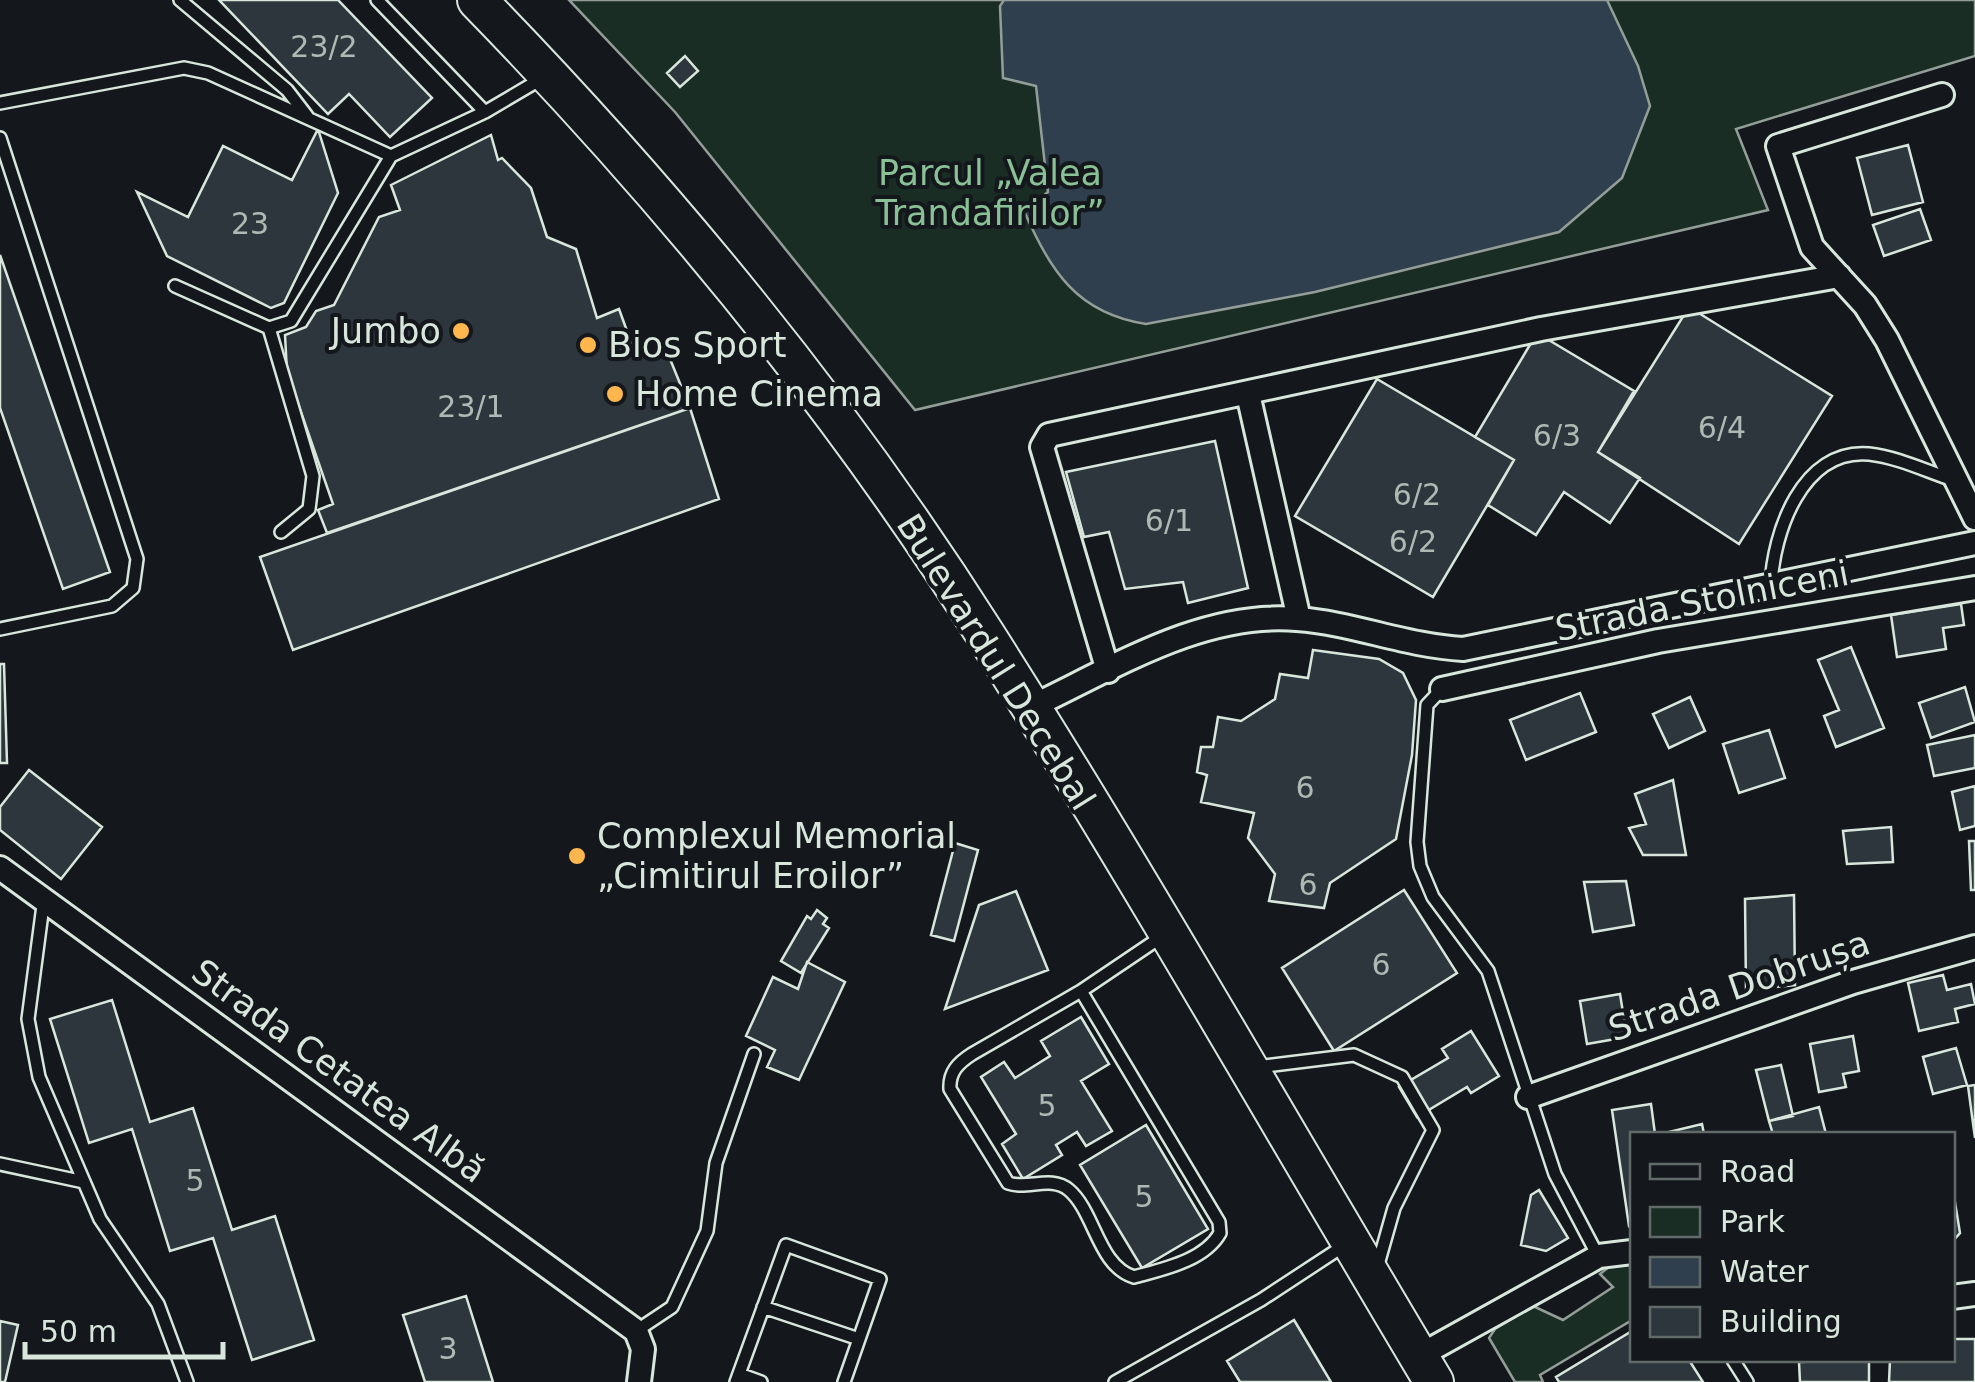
<svg xmlns="http://www.w3.org/2000/svg" width="1975" height="1382" font-family="'DejaVu Sans',sans-serif">
	<rect width="100%" height="100%" fill="#14181c"/>
	<!-- green -->
	<path fill="#1a2d24" stroke="#939e99" stroke-width="2.5" d="M569,0H1975V56L1736,129L1768,210L915,410L675,112Z
		M1632,1259V1320L1540,1375L1543,1382H1515L1489,1338L1495,1329L1533,1306L1563,1320L1613,1287L1600,1274L1615,1262Z"/>
	<!-- water -->
	<path fill="#2f3f4d" stroke="#939e99" stroke-width="2.5" d="M1004,0H1607L1638,66L1650,106L1622,178L1559,232L1315,292L1146,324C1076,313 1051,271 1024,211L1048,192L1036,86L1003,78L1000,6Z"/>
	<!-- building -->
	<path fill="#2c363c" stroke="#d8e6dc" stroke-width="2.5" d="M219,0H338L432,98L390,137L349,94L328,114Z
		M685,56L698,71L680,87L667,73Z
		M318,129L338,193L284,303L271,308L167,256L137,192L188,217L223,146L292,180Z
		M491,135L498,160L502,158L531,188L547,237L576,249L597,318L619,309L635,353L668,354L690,408L327,533L318,510L333,504L287,372L285,335L306,327L316,311L334,305L379,217L400,210L391,185Z
		M1908,145L1923,202L1872,215L1857,158Z
		M1920,209L1931,240L1884,256L1873,225Z
		M0,255L110,572L63,589L0,408Z
		M1689,307L1832,396L1739,544L1598,452Z
		M1537,333L1634,391L1598,452L1640,478L1610,523L1564,492L1536,535L1488,505L1514,460L1475,437Z
		M1377,379L1514,460L1433,597L1295,516Z
		M690,408L719,499L293,650L260,557Z
		M1215,441L1248,588L1188,603L1183,582L1125,589L1109,532L1084,537L1066,472Z
		M1961,604L1964,625L1943,628L1946,649L1897,657L1891,615Z
		M1851,647L1884,728L1836,747L1824,716L1839,710L1818,660Z
		M1313,650L1379,659L1403,673L1416,700L1412,755L1396,839L1330,883L1324,908L1269,901L1275,874L1248,838L1254,813L1201,802L1207,775L1197,772L1201,747H1213L1218,717L1241,721L1275,699L1280,674L1308,678Z
		M0,664H4L7,763H0Z
		M1965,687L1975,722L1931,738L1919,703Z
		M1580,693L1596,732L1526,760L1510,720Z
		M1690,697L1705,731L1669,748L1653,714Z
		M1769,730L1785,778L1739,793L1723,744Z
		M1975,735V768L1934,776L1927,745Z
		M29,770L102,827L61,879L0,830V807Z
		M1673,780L1686,855H1643L1629,828L1646,824L1635,794Z
		M1975,786V826L1960,830L1952,792Z
		M1891,827L1893,862L1847,864L1843,831Z
		M1969,841H1975V890H1971Z
		M955,843L978,850L954,941L931,935Z
		M1626,881L1634,925L1593,932L1584,882Z
		M1404,890L1457,973L1334,1051L1282,968Z
		M1016,891L1048,970L945,1009L979,905Z
		M1794,895L1795,985L1746,990L1745,899Z
		M817,910L827,918L823,924L829,928L801,973L781,961L807,916L811,919Z
		M807,962L845,982L799,1080L767,1067L775,1050L746,1036L773,977L798,989Z
		M1943,975L1947,990L1971,984L1975,1004L1955,1009L1958,1022L1919,1031L1908,983Z
		M1620,994L1627,1037L1587,1044L1580,1001Z
		M112,1000L150,1122L193,1108L232,1230L275,1216L314,1340L252,1360L213,1238L170,1251L132,1129L89,1143L50,1019Z
		M1081,1017L1109,1064L1081,1081L1112,1131L1086,1146L1077,1132L1056,1145L1062,1155L1023,1179L1002,1144L1016,1134L981,1077L1004,1062L1015,1078L1050,1056L1041,1041Z
		M1471,1031L1499,1076L1471,1093L1467,1087L1417,1117L1399,1087L1448,1058L1442,1049Z
		M1853,1036L1859,1071L1843,1074L1846,1087L1819,1092L1810,1044Z
		M1956,1048L1967,1085L1933,1094L1923,1057Z
		M1781,1065L1793,1116L1769,1121L1756,1070Z
		M1975,1085V1138L1968,1086Z
		M1651,1104L1655,1134H1632V1225L1629,1226L1612,1110Z
		M1819,1107L1826,1134H1773L1769,1121Z
		M1702,1124L1704,1134H1669V1132Z
		M1146,1125L1208,1229L1142,1268L1080,1165Z
		M1952,1184L1960,1233L1952,1242Z
		M1539,1190L1568,1238L1546,1251L1521,1245L1531,1195Z
		M466,1296L493,1382H425L403,1315Z
		M1294,1320L1331,1382H1240L1227,1361Z
		M0,1321L18,1325L5,1382H0Z
		M1632,1331V1360H1689L1703,1382H1559L1556,1377Z
		M1952,1339H1975V1382H1889L1890,1360H1952Z
		M1869,1360V1382H1800L1799,1362Z"/>
	<g fill="none" stroke-linecap="round" stroke-linejoin="round">
		<defs>
			<path id="service" d="M180,0L287,90L307,116
				M377,0L485,112
				M0,103L184,68L208,73L391,156L485,112L541,79
				M0,138L137,559L133,588L112,606L0,629
				M175,286L269,328L291,321L391,156
				M269,328L313,476L309,509L281,532
				M1771,586C1773,533 1802,448 1869,454C1897,457 1926,471 1953,480
				M1442,689L1427,705L1417,842L1420,866L1433,897L1488,971L1555,1174L1598,1256
				M44,898L28,1019L39,1077L100,1219L158,1304L187,1382
				M1081,991L1219,1222L1220,1233C1204,1261 1163,1269 1134,1277C1098,1266 1095,1212 1069,1190C1051,1175 1028,1190 1008,1183L950,1089C949,1072 958,1063 972,1054L1081,991L1164,935
				M1257,1067L1354,1055L1402,1077L1433,1130L1394,1208L1377,1268
				M0,1164L84,1182
				M763,1307L859,1339
				M636,1331L672,1307L707,1231L716,1163L754,1054
				M1733,1360L1747,1382
				M739,1374L761,1382
				M736,1382L786,1245L880,1279L844,1382
				M1115,1382L1261,1300L1348,1243"/>
			<path id="minor" d="M1942,95L1778,146L1812,247L1865,305L1887,340L1975,518
				M1248,394L1299,619
				M1108,671L1042,447L1049,435L1541,329L1839,276
				M1442,689L1658,641L1975,588
				M1029,708C1112,669 1201,611 1297,619C1353,623 1406,646 1463,649L1975,543
				M0,868L636,1331L643,1349L639,1382
				M1528,1097L1853,982L1975,947
				M1952,1297L1975,1294
				M1419,1356L1599,1256L1632,1252"/>
			<path id="primary" d="M477,0C666,194 840,405 985,634C1141,879 1285,1133 1434,1382"/>
		</defs>
		<!-- service casing -->
		<use href="#service" stroke="#d8e6dc" stroke-width="16"/>
		<!-- minor casing -->
		<use href="#minor" stroke="#d8e6dc" stroke-width="28"/>
		<!-- primary casing -->
		<use href="#primary" stroke="#d8e6dc" stroke-width="42"/>
		<!-- service -->
		<use href="#service" stroke="#14181c" stroke-width="11"/>
		<!-- minor -->
		<use href="#minor" stroke="#14181c" stroke-width="22"/>
		<!-- primary -->
		<use href="#primary" stroke="#14181c" stroke-width="38"/>
	</g>
	<!-- markers -->
	<g fill="#ffb74d" stroke="#14181c" stroke-width="4">
		<circle cx="461" cy="331" r="10"/>
		<circle cx="588" cy="345" r="10"/>
		<circle cx="615" cy="394" r="10"/>
		<circle cx="577" cy="856" r="10"/>
	</g>
	<g text-anchor="middle" stroke-width="8" stroke-linejoin="round" paint-order="stroke">
		<!-- number labels -->
		<g font-size="30" fill="#adbab4">
			<text x="324" y="57">23/2</text>
			<text x="250" y="234">23</text>
			<text x="471" y="417">23/1</text>
			<text x="1722" y="438">6/4</text>
			<text x="1557" y="446">6/3</text>
			<text x="1417" y="505">6/2</text>
			<text x="1169" y="531">6/1</text>
			<text x="1413" y="552">6/2</text>
			<text x="1305" y="798">6</text>
			<text x="1308" y="895">6</text>
			<text x="1381" y="975">6</text>
			<text x="1047" y="1116">5</text>
			<text x="195" y="1191">5</text>
			<text x="1144" y="1207">5</text>
			<text x="448" y="1359">3</text>
		</g>
		<!-- park labels -->
		<g font-size="35" fill="#8ac095" stroke="#14181c">
			<text x="990" y="185">Parcul „Valea<tspan x="990" dy="40">Trandafirilor”</tspan></text>
		</g>
		<!-- poi labels -->
		<g font-size="35" fill="#d8e6dc" stroke="#14181c" text-anchor="start">
			<text x="441" y="343" text-anchor="end">Jumbo</text>
			<text x="608" y="357">Bios Sport</text>
			<text x="635" y="406">Home Cinema</text>
			<text x="597" y="848">Complexul Memorial<tspan x="597" dy="40">„Cimitirul Eroilor”</tspan></text>
		</g>
		<!-- street labels -->
		<g font-size="35" fill="#d8e6dc" stroke="#14181c">
			<text transform="translate(1702 601) rotate(-11)" y="12">Strada Stolniceni</text>
			<text transform="translate(996 662) rotate(58)" y="12">Bulevardul Decebal</text>
			<text transform="translate(1739 986) rotate(-19)" y="12">Strada Dobrușa</text>
			<text transform="translate(339 1071) rotate(36)" y="12">Strada Cetatea Albă</text>
		</g>
	</g>
	<!-- legend -->
	<rect x="1630" y="1132" width="325" height="230" fill="#14181c" stroke="#626a69" stroke-width="2.5"/>
	<rect x="1650" y="1164" width="50" height="15" fill="#14181c" stroke="#626a69" stroke-width="2.5"/>
	<text x="1720" y="1182" font-size="30" fill="#d8e6dc">Road</text>
	<rect x="1650" y="1207" width="50" height="30" fill="#1a2d24" stroke="#626a69" stroke-width="2.5"/>
	<text x="1720" y="1232" font-size="30" fill="#d8e6dc">Park</text>
	<rect x="1650" y="1257" width="50" height="30" fill="#2f3f4d" stroke="#626a69" stroke-width="2.5"/>
	<text x="1720" y="1282" font-size="30" fill="#d8e6dc">Water</text>
	<rect x="1650" y="1307" width="50" height="30" fill="#2c363c" stroke="#626a69" stroke-width="2.5"/>
	<text x="1720" y="1332" font-size="30" fill="#d8e6dc">Building</text>
	<!-- scale -->
	<path d="M25 1342v15h198v-15" fill="none" stroke="#d8e6dc" stroke-width="5"/>
	<text x="40" y="1342" font-size="30" fill="#d8e6dc" stroke="#14181c" stroke-width="8" paint-order="stroke">50 m</text>
</svg>
